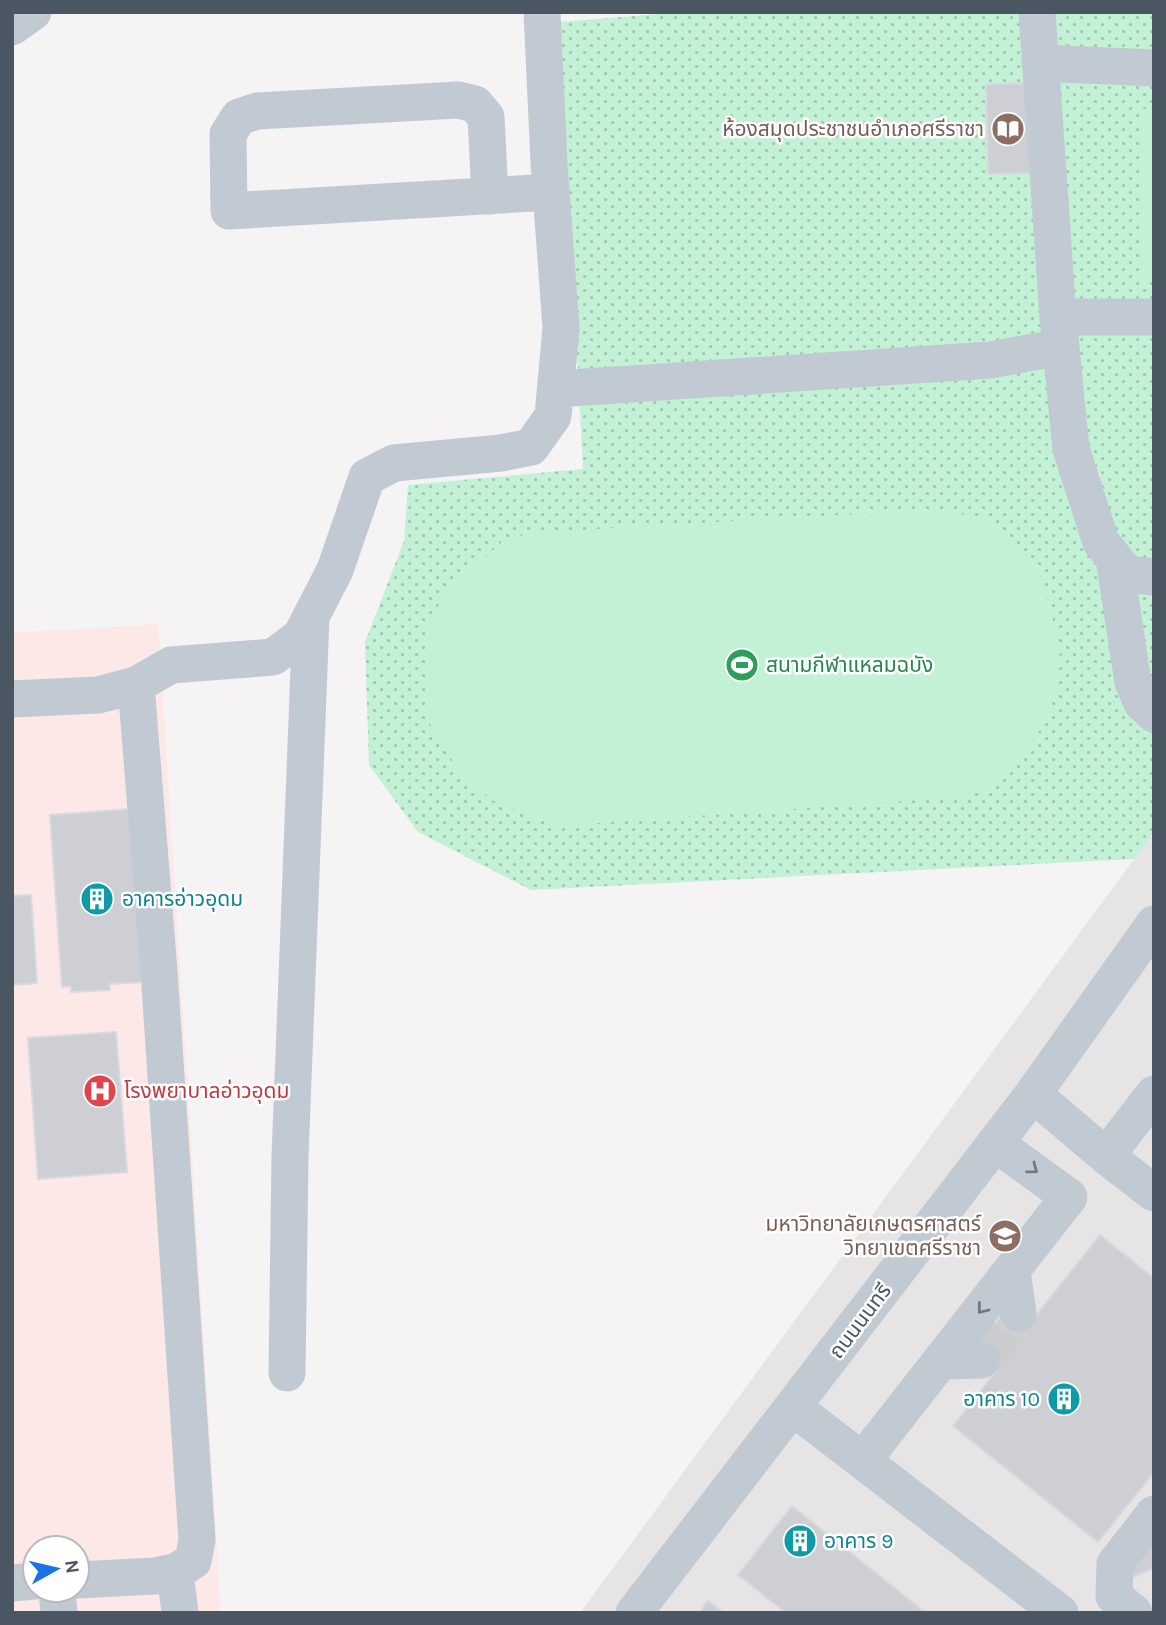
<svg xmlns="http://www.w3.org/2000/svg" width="1166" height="1625" font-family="Karla,'Noto Sans Thai',sans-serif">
	<defs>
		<pattern id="grass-dots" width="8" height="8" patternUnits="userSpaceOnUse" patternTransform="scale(1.75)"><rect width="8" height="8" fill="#c3f1d5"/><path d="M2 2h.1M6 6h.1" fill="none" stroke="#a0c6b0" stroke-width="1.8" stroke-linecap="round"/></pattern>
	</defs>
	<rect width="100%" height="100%" fill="#f5f3f3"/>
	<!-- education -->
	<path fill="#e6e4e5" d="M1154,832V1613H580L1134,859Z"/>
	<!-- medical -->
	<path fill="#fce8e6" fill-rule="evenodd" d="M158,624L221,1613H12V633ZM35,1548H77V1590H35Z"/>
	<!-- grass -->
	<path fill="url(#grass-dots)" d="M682,12H1154V832L1134,859L531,890L418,832L369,765L365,642L404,541L408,485L583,469L560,22Z"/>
	<!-- garden -->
	<path fill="#c3f1d5" d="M1142,109H1154V279L1141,278Z
		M940,509L989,521L1020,548L1043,580L1060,648L1059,683L1046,722L1002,781L963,797L556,826L494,801L461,775L430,724L427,698L425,647L431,616L452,586L502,542L529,533Z"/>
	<!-- building -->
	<path fill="#cdcfd5" stroke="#d7d9de" stroke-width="2" d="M1028,83L1030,173L988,174L986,84Z
		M131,809L144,982L109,984L110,990L71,992V986L62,987L50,815Z
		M31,895L37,983L12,985V896Z
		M116,1032L127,1172L38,1179L28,1038Z
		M1100,1235L1154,1278V1472L1098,1542L953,1426L996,1371L972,1352L1009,1306L1030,1323Z
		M792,1506L926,1613H786L738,1575Z
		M1154,1543V1568L1124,1581Z
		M708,1601L724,1613H699Z"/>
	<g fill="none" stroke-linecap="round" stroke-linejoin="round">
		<!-- minor-tunnel -->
		<path stroke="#caccce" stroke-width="37" stroke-dasharray="37 18" stroke-linecap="butt" d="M981,1360L1018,1313"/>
		<!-- minor -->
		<path stroke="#c1cad2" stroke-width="37" d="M1037,12L1058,317L1071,449L1101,542L1127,574L1154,577
			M12,27L33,12
			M1040,63L1154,68
			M490,196L486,117L475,104L458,100L257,111L239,117L228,134L229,211L551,192
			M1058,317H1154
			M556,389L990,360L1061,347
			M1114,558L1133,682L1142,703L1154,714
			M12,699L98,695L136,685L171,665L273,657L301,636L335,570L367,477L394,463L501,453L531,447L553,416L561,328L549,163L542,12
			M1033,1094L1106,1156L1154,1193
			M1106,1156L1154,1094
			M1012,1271L1018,1313
			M941,1361L981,1360
			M287,1373L290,1157L311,617
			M794,1408L1060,1613
			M863,1460L1069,1197L995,1143
			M175,1572L180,1613
			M77,1580L155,1576L175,1572L193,1561L197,1540L159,971L136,685
			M12,1583L35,1581
			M57,1590L59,1613
			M634,1613L1033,1094L1154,924
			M1134,1613L1114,1596L1115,1564L1154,1514"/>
	</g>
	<!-- one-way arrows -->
	<defs><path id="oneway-chevron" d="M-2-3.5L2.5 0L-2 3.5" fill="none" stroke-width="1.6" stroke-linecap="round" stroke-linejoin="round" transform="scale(1.75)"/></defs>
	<g stroke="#6e7983">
		<use href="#oneway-chevron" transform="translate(1033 1169) rotate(37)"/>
		<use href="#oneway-chevron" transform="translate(982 1309) rotate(128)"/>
	</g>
	<!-- icons -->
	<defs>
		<symbol id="library-disc" viewBox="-11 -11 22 22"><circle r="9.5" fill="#8d6e63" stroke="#fff"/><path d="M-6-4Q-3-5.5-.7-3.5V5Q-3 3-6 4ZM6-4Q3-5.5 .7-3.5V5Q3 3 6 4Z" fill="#fff"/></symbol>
		<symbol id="stadium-disc" viewBox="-11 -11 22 22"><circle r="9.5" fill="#2e9e5b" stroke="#fff"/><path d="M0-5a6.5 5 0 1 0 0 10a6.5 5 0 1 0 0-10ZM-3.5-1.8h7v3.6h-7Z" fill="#fff"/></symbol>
		<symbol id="building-disc" viewBox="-11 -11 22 22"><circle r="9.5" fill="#0f9aa8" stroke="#fff"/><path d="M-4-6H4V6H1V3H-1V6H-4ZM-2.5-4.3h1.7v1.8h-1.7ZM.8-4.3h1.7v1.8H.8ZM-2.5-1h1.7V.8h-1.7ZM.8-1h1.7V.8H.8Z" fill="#fff"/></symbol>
		<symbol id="hospital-disc" viewBox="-11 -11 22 22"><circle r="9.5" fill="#e0444e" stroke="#fff"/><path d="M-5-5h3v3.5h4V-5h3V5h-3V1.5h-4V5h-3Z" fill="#fff"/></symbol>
		<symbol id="university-disc" viewBox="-11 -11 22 22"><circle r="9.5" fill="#8d6e63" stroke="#fff"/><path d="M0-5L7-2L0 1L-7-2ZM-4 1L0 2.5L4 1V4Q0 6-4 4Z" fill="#fff"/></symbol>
	</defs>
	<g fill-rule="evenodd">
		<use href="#library-disc" x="989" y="110" width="38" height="38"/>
		<use href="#stadium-disc" x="723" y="646" width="38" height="38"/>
		<use href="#building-disc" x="78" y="880" width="38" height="38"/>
		<use href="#hospital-disc" x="81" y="1072" width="38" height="38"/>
		<use href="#university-disc" x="986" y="1217" width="38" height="38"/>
		<use href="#building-disc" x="1045" y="1380" width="38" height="38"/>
		<use href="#building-disc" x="781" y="1522" width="38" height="38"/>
	</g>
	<g text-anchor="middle" stroke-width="5" stroke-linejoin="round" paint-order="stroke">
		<!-- education labels -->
		<g font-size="21" fill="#785e54" stroke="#fff" text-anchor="end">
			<text x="984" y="136">ห้องสมุดประชาชนอำเภอศรีราชา</text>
			<text x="981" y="1231">มหาวิทยาลัยเกษตรศาสตร์<tspan x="981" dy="24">วิทยาเขตศรีราชา</tspan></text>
		</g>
		<!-- leisure labels -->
		<g font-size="21" fill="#27864d" stroke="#fff" text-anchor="start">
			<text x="766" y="672">สนามกีฬาแหลมฉบัง</text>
		</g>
		<!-- culture labels -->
		<g font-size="21" fill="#0d838f" stroke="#fff" text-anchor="start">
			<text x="122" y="906">อาคารอ่าวอุดม</text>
			<text x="1040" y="1406" text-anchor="end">อาคาร 10</text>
			<text x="824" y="1548">อาคาร 9</text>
		</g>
		<!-- health labels -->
		<g font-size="21" fill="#be3a42" stroke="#fff" text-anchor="start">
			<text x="124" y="1098">โรงพยาบาลอ่าวอุดม</text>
		</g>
		<!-- street labels -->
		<g font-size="21" fill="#4a5661" stroke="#fff">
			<text transform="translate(860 1321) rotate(-53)" y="7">ถนนนนทรี</text>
		</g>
	</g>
	<!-- border -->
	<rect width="1166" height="1625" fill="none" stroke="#4a5661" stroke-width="28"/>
	<!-- north arrow -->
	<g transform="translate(56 1569) rotate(82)"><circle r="33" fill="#ffffff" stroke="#b7bbc0" stroke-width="2"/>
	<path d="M0-5L12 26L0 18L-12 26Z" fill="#1a73e8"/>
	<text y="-10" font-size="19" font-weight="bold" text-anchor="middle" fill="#4a5661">N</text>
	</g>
</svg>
